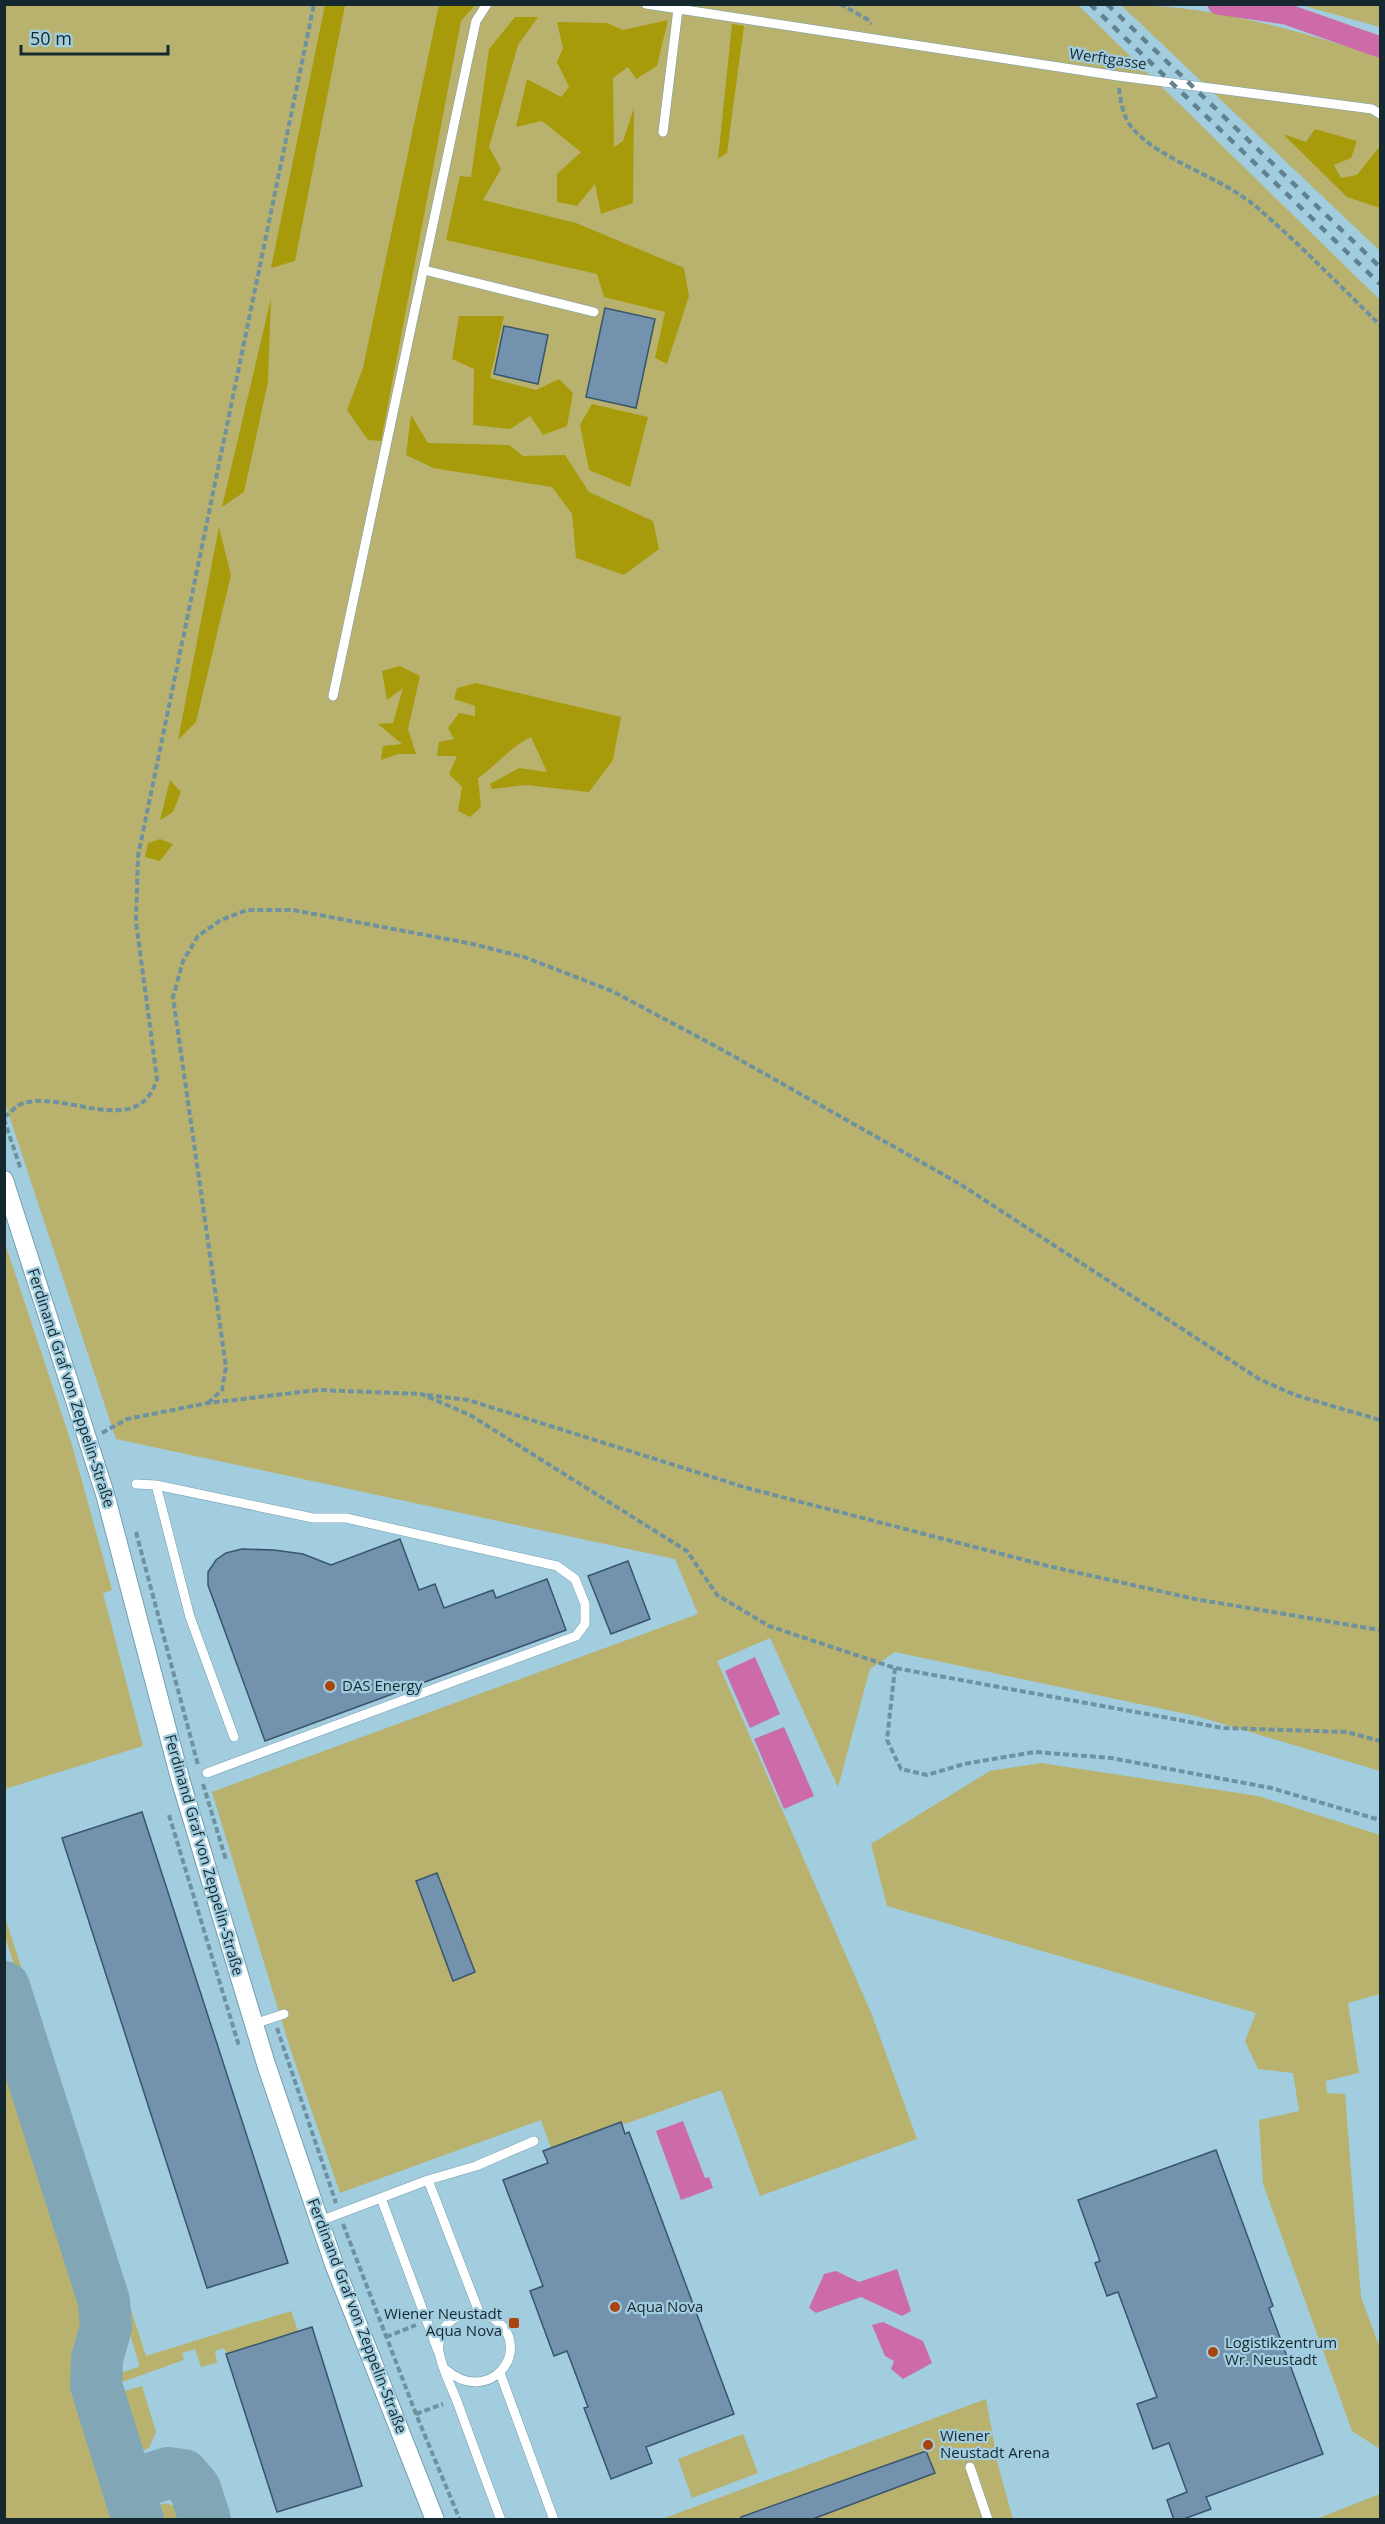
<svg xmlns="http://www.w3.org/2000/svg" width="1385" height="2524" font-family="'Open Sans',sans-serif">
	<rect width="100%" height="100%" fill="#a1cddf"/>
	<!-- green -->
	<path fill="#b8b26e" d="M4,5H1078L1380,300V1771L1196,1716L895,1652L870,1669L838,1787L770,1638L717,1661L872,2015L917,2139L760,2196L721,2090L622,2125L621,2122L551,2148L541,2120L340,2193L290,2048L212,1792L698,1614L675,1559L116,1439L5,1103Z
		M1121,5C1209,4 1297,30 1380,57V251Z
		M1301,5H1380V27Z
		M4,1240L72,1445L112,1590L103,1593L143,1746L5,1789Z
		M1041,1763L1258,1796L1380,1835V1994L1348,2003L1359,2073L1326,2081L1327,2093L1345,2094L1361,2297L1380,2348V2449L1352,2431L1263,2184L1259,2120L1299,2111L1293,2073L1258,2069L1245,2041L1256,2013L887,1906L871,1844L990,1771Z
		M4,1914L55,2072L52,2075L48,2074L5,1936Z
		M5,2036L90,2306L81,2327L77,2350L78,2380L122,2519H5Z
		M79,2159L83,2162L146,2356L291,2311L298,2331L227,2354L224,2348L215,2351L217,2363L201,2367L195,2349L182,2353L184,2360L122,2382L125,2391L142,2386L156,2432L149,2448L145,2450L134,2447L129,2441C122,2421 107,2394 118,2374L138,2367L139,2364L77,2163Z
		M986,2399L998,2465L1013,2519L659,2520Z
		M743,2434L758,2473L692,2498L678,2459Z
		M1380,2494V2519H1316Z
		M166,2503L176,2507L184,2519H154L160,2505Z"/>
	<!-- forest -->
	<path fill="#a79b0c" d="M325,5H345L295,261L271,268Z
		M439,5H475L461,21L381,441L368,440L347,410L363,368Z
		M515,17H538L518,45L489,147L501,169L483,200L576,223L684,268L689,296L667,364L655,358L665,312L604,297L597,274L446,240L460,176L471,177L489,49Z
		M668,20L657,66L636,79L628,67L613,78L614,147L623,141L634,108L633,203L601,214L595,184L577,206L557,202V174L581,152L542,121L516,127L527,79L561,97L569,87L557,62L563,48L557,22L607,23L623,30Z
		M732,24L744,26L727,153L718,159Z
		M1315,129L1357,141L1351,158L1334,165L1341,178L1357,175L1380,146V208L1347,197L1283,134L1306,142Z
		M271,298L268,382L244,492L222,507Z
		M459,316H504L490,378L536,390L559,379L573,393L567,426L543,435L530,416L510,429L473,425L474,369L452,359Z
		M592,404L648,417L630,487L589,470L580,425Z
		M411,415L428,443L509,445L523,456L565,455L589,492L653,521L659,549L624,575L576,558L572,514L552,487L433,468L406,455Z
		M219,527L231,575L196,722L178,740Z
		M400,666L420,676L408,729L416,754H398L381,760L383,746L402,744L378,724L393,723L403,688L387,700L382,671Z
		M476,683L621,717L613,760L589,792L526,785L492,789L490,784L519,768L547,772L531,737C510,747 497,765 478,778L481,807L470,817L458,811L462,787L449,774L457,756H437L439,742L454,739L448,728L459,713L475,716V706L454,699L457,688Z
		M170,780L181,792L173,812L160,820Z
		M160,839L173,844L160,861L145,857L148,843Z"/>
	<!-- water -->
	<path fill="#cc6ba7" d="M755,1657L780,1714L750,1728L725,1671Z
		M784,1727L814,1796L784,1809L754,1739Z
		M683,2121L705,2178L709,2177L713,2188L681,2200L656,2131Z
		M897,2269L911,2311L902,2316L861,2297L816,2313L809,2308L824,2274L836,2271L859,2282Z
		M883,2322L923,2341L932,2363L903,2379L891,2369L894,2361L885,2356L872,2325Z"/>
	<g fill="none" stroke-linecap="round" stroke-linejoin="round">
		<!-- canal -->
		<path stroke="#cc6ba7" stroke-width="21" d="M1218,4L1286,14L1380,47"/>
		<!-- taxiway -->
		<path stroke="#81a7b6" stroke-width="52" d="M4,1987L104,2301L106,2327L97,2359L96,2385L138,2520
			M127,2486L168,2473L183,2475L195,2489L205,2520"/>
	</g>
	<!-- building -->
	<path fill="#7392ad" stroke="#38556d" stroke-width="1.5" d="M605,308L655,319L636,408L586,397Z
		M504,326L548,335L538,384L494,374Z
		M400,1539L419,1590L435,1584L444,1608L493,1590L496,1598L547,1579L566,1630L265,1741L208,1585V1572L216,1560L226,1553L242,1549L274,1550L303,1554L331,1565Z
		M628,1561L650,1619L611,1634L588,1576Z
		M142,1812L288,2263L207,2288L62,1838Z
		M437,1873L475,1972L453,1981L416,1881Z
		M621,2122L625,2134L629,2132L734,2414L646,2447L652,2463L611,2479L584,2408L588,2407L567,2351L554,2356L530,2291L543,2286L503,2180L548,2163L543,2151Z
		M1216,2150L1273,2306L1269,2308L1323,2454L1206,2497L1211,2509L1181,2520H1174L1167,2500L1187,2492L1169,2443L1153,2449L1137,2404L1157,2397L1118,2292L1107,2296L1095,2263L1100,2261L1078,2200Z
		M312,2327L362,2486L277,2512L226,2354Z
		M926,2451L935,2473L810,2520H741V2517Z"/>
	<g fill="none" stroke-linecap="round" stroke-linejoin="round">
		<defs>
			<path id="service" d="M646,4L1118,76L1372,109L1380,114
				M663,132L678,9
				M424,270L594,312
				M333,696L476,21L487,4
				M136,1484L156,1485L313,1518H346L557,1566L575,1579L585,1604V1624L576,1636L207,1773
				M156,1485L190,1617L234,1737
				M254,2024L284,2014
				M428,2180L479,2312
				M381,2198L438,2351
				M320,2221L428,2180L476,2166L534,2141
				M445,2369C488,2407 533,2352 498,2322C491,2316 483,2312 473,2313C462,2313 449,2319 443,2330C440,2336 438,2346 439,2352C442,2369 452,2388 458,2404C472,2442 486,2481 501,2520
				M500,2373L554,2520
				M970,2467L988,2520"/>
			<path id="minor" d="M4,1180L105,1494L181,1782L266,2064L334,2264L435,2520"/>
		</defs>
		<!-- service casing -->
		<use href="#service" stroke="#739faf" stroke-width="10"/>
		<!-- minor casing -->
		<use href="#minor" stroke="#739faf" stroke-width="20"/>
		<!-- path -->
		<path stroke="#6f92a0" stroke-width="4" stroke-dasharray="6 3" stroke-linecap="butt" d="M840,4L867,19L871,24
			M1379,4L1380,5
			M1119,88C1121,103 1123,118 1134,130C1161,160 1220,177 1254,205C1297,241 1340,286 1380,325
			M4,1117C9,1114 14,1108 19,1105C60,1086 138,1143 157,1079L136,922L138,856L314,4
			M4,1119L21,1170
			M427,1395L468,1400L747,1488L1048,1566L1195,1599L1380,1630
			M208,1403L222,1390L226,1367L173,997L183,961L198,936L221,920L247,910H293L473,944L524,957L612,991L719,1048L960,1184L1259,1379L1295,1395L1380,1420
			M102,1433L127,1419L208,1403L318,1390L421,1394L470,1415L687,1551L717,1595L769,1626L895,1668L1223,1728L1347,1732L1380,1741
			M136,1532L198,1765
			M895,1668L887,1740L901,1769L927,1775L964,1764L1035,1752L1111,1758L1271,1788L1380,1820
			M203,1784L226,1860
			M169,1815L239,2046
			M277,2028L336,2203
			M343,2224L416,2414L460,2520
			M386,2337L416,2325
			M416,2414L443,2404"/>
		<!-- service -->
		<use href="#service" stroke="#fff" stroke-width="9"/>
		<!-- minor -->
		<use href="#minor" stroke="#fff" stroke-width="18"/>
		<!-- rail -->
		<path stroke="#61818e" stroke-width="4.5" stroke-dasharray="8 8" stroke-linecap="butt" d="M1090,4L1380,284
			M1107,4L1380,267"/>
	</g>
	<!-- markers -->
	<g fill="#a8450e" stroke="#a1cddf" stroke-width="2">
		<circle cx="330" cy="1686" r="6"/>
		<circle cx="615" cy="2307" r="6"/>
		<rect x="508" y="2317" width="12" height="12" rx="3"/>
		<circle cx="1213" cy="2352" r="6"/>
		<circle cx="928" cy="2445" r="6"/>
	</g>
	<g text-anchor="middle" stroke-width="4.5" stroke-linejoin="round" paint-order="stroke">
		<!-- street labels -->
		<g font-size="15" fill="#16282f" stroke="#a1cddf">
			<text transform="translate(1108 59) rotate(8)" y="5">Werftgasse</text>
			<text transform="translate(71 1388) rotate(72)" y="5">Ferdinand Graf von Zeppelin-Straße</text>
			<text transform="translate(204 1855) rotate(74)" y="5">Ferdinand Graf von Zeppelin-Straße</text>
			<text transform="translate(357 2316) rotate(69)" y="5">Ferdinand Graf von Zeppelin-Straße</text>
		</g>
		<!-- poi labels -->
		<g font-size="15" fill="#16282f" stroke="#a1cddf" text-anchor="start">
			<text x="342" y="1691">DAS Energy</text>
			<text x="627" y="2312">Aqua Nova</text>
			<text x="502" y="2319" text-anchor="end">Wiener Neustadt<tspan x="502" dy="17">Aqua Nova</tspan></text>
			<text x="1225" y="2348">Logistikzentrum<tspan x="1225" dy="17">Wr. Neustadt</tspan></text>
			<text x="940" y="2441">Wiener<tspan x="940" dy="17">Neustadt Arena</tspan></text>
		</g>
	</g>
	<!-- border -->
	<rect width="1385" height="2524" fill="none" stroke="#16282f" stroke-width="12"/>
	<!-- scale -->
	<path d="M21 45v9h147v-9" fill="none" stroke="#16282f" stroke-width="3"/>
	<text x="30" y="45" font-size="18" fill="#16282f" stroke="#a1cddf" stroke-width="4.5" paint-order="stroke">50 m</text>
</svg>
